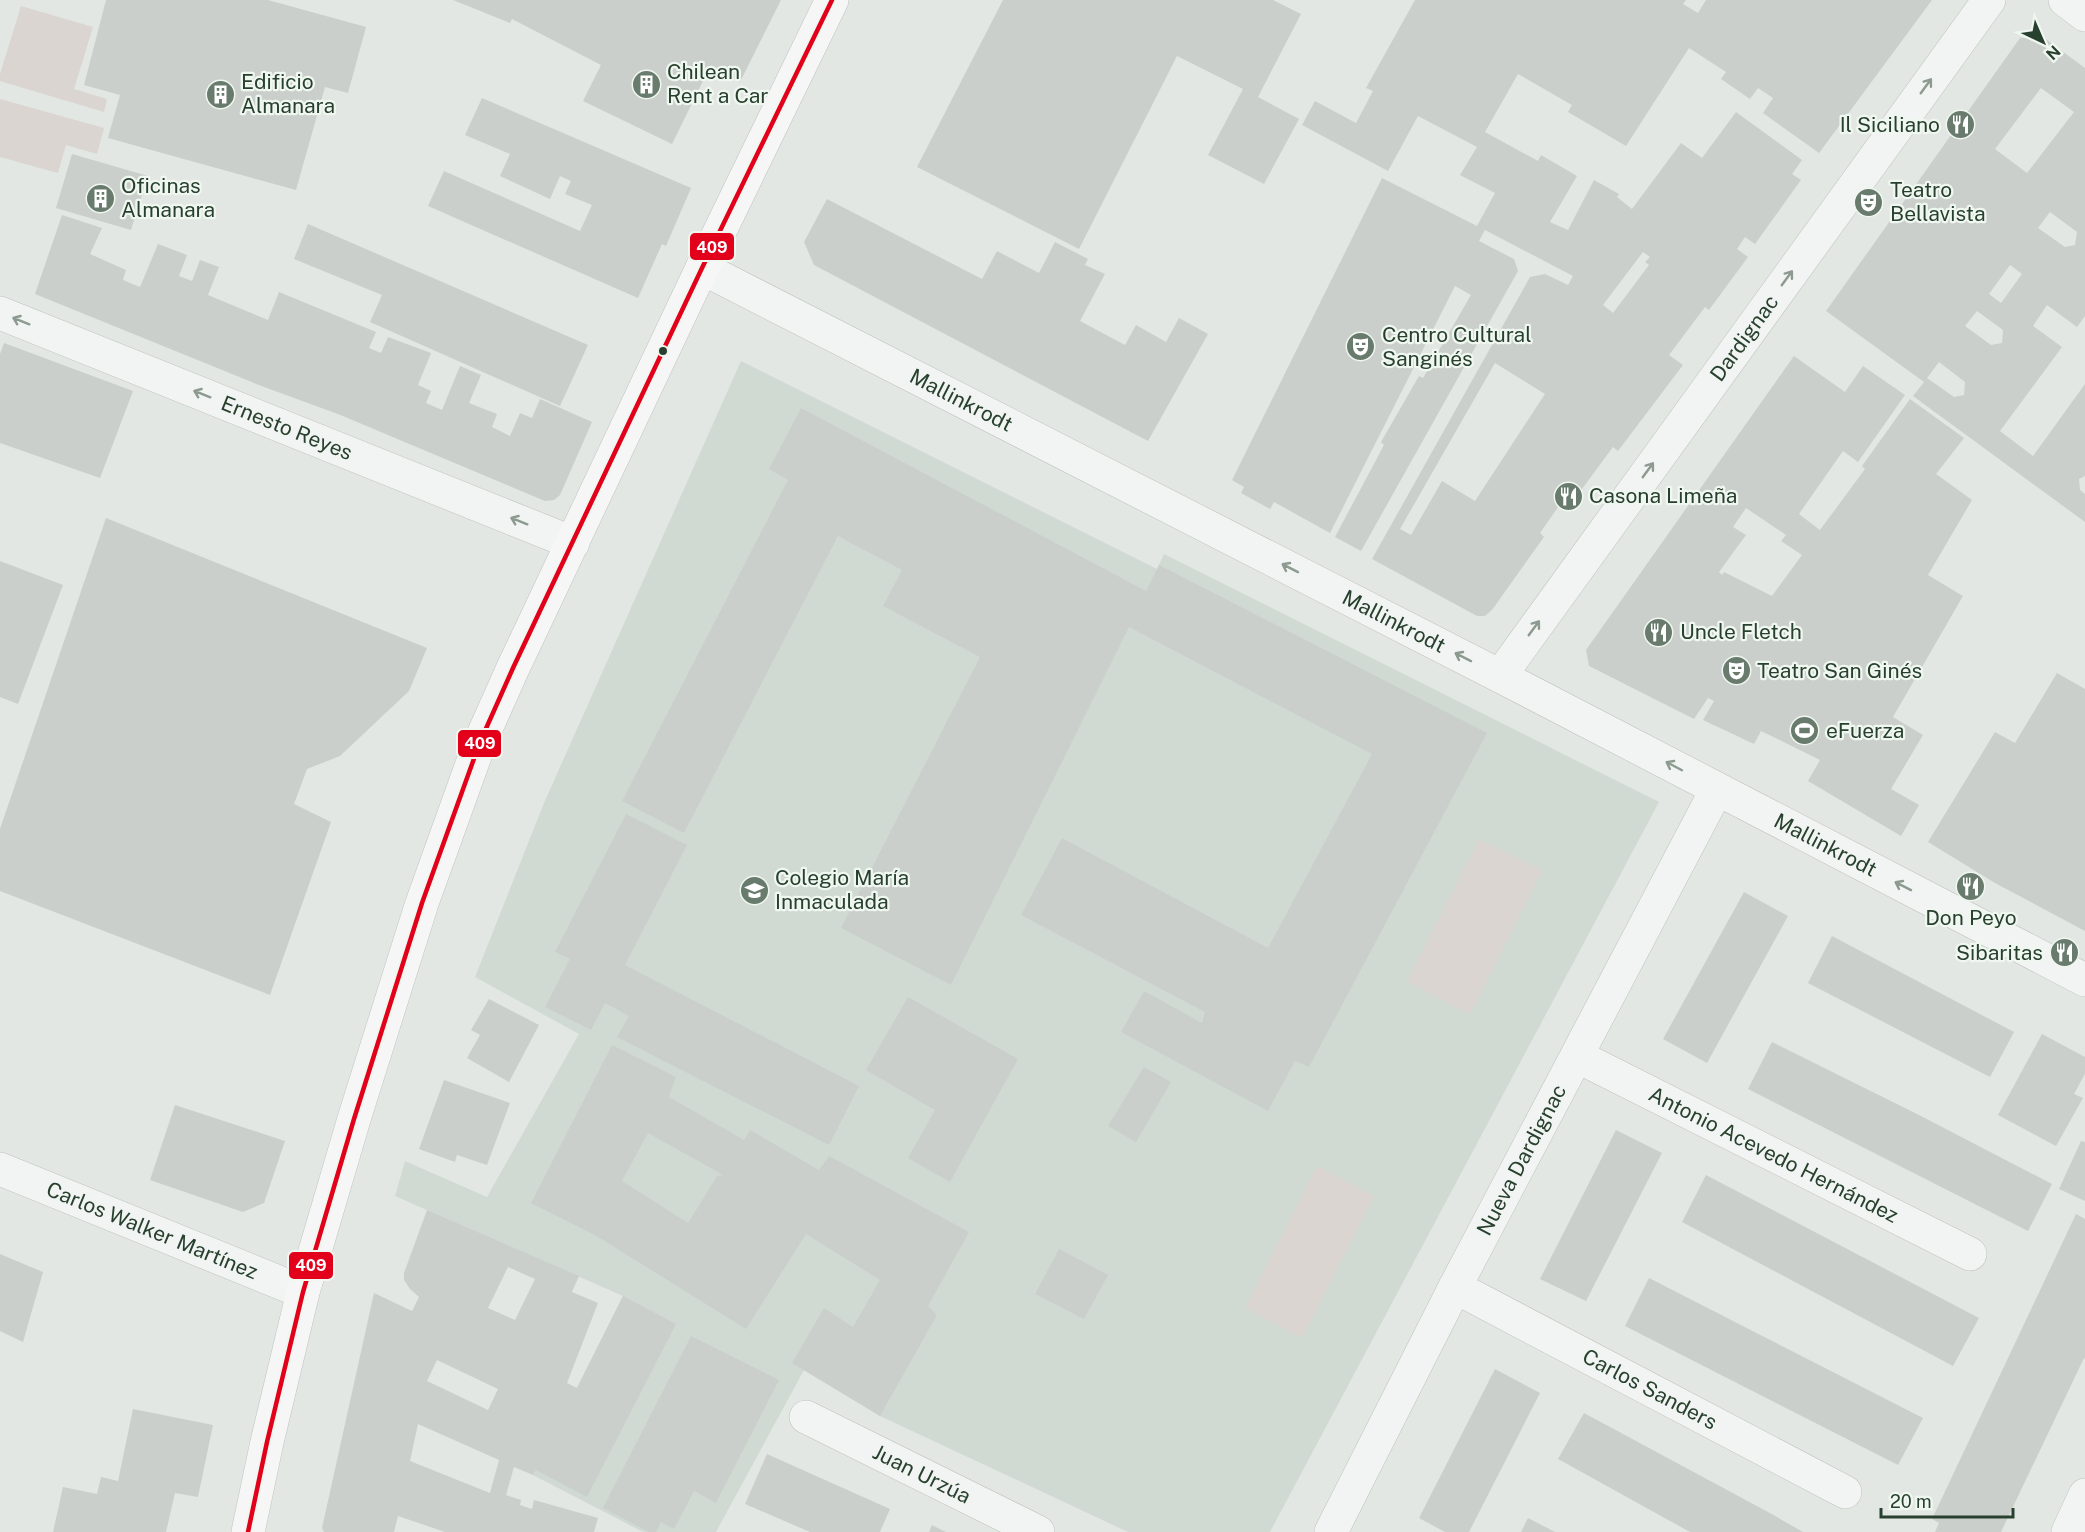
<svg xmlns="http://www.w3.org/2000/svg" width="2085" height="1532" font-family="'Public Sans',sans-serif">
	<rect width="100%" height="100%" fill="#e2e7e3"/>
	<!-- built -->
	<path fill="#d0dad2" d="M741,361L1157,569L1164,554L1659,802L1270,1532H1128L880,1416L804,1370L716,1532H643L533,1475L623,1296L395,1196L405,1161L487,1197L579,1034L475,977L544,803Z"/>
	<!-- green -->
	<path fill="#dad5d0" d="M21,6L93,27L74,89L107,99L104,112L0,81V74Z
		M0,99L104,128L97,154L66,145L58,173L0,157Z
		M1479,839L1542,870L1470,1014L1407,982Z
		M1317,1166L1374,1196L1302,1338L1245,1308Z"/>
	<!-- building -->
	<path fill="#cacfcb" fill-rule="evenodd" d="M106,0H268L366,27L348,93L325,87L296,190L108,138L120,95L84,85Z
		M453,0H781L740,82L710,67L672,144L583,101L601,65L512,19L510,23Z
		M1003,0H1273L1301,14L1258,97L1299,119L1264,184L1208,155L1243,89L1177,56L1079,249L917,167Z
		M1415,0H1686L1683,4L1698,13L1706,0H1932L1819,153L1763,113L1773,98L1758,88L1750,99L1721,79L1726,72L1689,48L1626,146L1568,112L1572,105L1518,74L1485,132L1538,161L1541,155L1577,176L1550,222L1568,230L1594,180L1619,194L1617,197L1632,209L1681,143L1702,158L1736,112L1802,160L1792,174L1801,180L1755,244L1745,237L1737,249L1748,257L1709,310L1705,307L1669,355L1683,365L1618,451L1613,447L1579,493L1572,487L1540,533L1544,537L1492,610L1485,616H1477L1372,559L1530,277L1545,274L1568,285L1573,276L1485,230L1479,241L1514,259L1518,271L1361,551L1335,537L1384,445L1381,442L1419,376L1423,378L1471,295L1455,286L1330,533L1274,502L1270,509L1241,493L1244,487L1232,480L1382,178L1477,226L1495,193L1460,175L1477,147L1418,116L1388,171L1302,125L1315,101L1356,123L1373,91L1366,88ZM1643,252L1650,257L1645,262L1649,265L1613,313L1603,305ZM1495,363L1545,394L1475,501L1442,481L1411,535L1400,529Z
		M2043,37L2085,68V316L2077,327L2047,305L2033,326L2062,347L2000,431L2033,456L2085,384V476L2079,479L2080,490L2085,494V522L1913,396L1924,382L1826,311L2020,38ZM2041,88L2074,112L2027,173L1995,149ZM2050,212L2077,232L2075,245L2065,247L2038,228ZM2010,265L2022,274L2001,303L1989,294ZM1977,311L2003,330L2002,343L1991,345L1965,326ZM1939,362L1965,382L1964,395L1954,397L1927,378Z
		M482,98L691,188L666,246L662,244L638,298L428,206L444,171L580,231L592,205L565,194L571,181L560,176L550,199L500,176L510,154L465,135Z
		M72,154L148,176L131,230L56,208Z
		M827,199L982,279L997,251L1039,273L1055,242L1088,259L1085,265L1105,274L1080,321L1125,345L1136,325L1166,342L1179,318L1208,334L1148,441L814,265L804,242Z
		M62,215L102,228L90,254L126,270L123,280L140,287L158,244L187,255L179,276L192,281L200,260L219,267L208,295L268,320L279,292L376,332L369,348L381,353L388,337L431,353L418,385L431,391L426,403L442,410L460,366L481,375L469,403L497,414L492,427L510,436L520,413L532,418L540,399L592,422L560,495L554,500L545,501L338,414L264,387L35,294Z
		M308,224L588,345L560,406L370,322L382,295L294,259Z
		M4,343L133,391L100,478L0,443V354Z
		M1794,356L1845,392L1863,366L1905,395L1858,462L1843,451L1799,514L1820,530L1865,469L1862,466L1910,399L1964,438L1936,474L1972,500L1928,575L1963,596L1893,717L1923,735L1891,789L1919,805L1901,836L1808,781L1820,760L1761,731L1754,744L1703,720L1714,701L1708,698L1694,719L1589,666L1586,650ZM1746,508L1786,535L1781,541L1802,555L1772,596L1724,572L1722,575L1719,572L1746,535L1733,527Z
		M801,408L1146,591L1159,565L1487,733L1309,1067L1295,1061L1268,1111L1121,1032L1144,991L1202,1023L1205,1012L1021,915L1062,838L1268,948L1372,754L1129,627L951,985L841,928L980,657L883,606L902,570L838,536L684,833L622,801L788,480L769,469Z
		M106,518L427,648L409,691L340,756L307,769L294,804L331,822L270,995L0,891V829Z
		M0,561L63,585L18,704L0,697Z
		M2057,673L2085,689V931L1995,883L1928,842L1995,732L2015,743Z
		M626,814L687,845L625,965L859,1086L829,1145L617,1037L629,1016L605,1003L591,1030L545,1007L570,959L555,952Z
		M1744,892L1788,916L1707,1063L1663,1039Z
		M1832,936L2014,1032L1990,1077L1808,983Z
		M908,997L1018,1059L950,1182L908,1158L935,1110L866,1070Z
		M489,999L539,1025L509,1082L467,1058L480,1035L471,1030Z
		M2042,1034L2085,1057V1074L2074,1094L2083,1098L2056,1146L1998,1115Z
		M1772,1042L1919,1115L2052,1184L2028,1231L1748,1089Z
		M612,1045L676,1077L669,1097L744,1140L750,1130L819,1170L829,1156L969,1232L928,1306L937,1315L880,1416L792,1363L824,1308L853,1327L880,1280L806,1234L746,1329L595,1235L531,1203ZM648,1133L723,1175L717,1176L688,1223L622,1181Z
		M1144,1067L1171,1082L1136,1142L1108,1126Z
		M444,1080L510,1103L487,1165L457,1155L455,1162L419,1149Z
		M175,1105L285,1141L264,1203L243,1212L150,1180Z
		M1616,1130L1662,1153L1586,1301L1540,1279Z
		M2081,1141L2085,1142V1201L2059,1189Z
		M1706,1175L1979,1318L1953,1366L1682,1222Z
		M427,1210L579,1276L572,1292L598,1303L567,1383L577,1388L623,1296L676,1324L587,1497L536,1470L533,1475L514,1467L506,1495L521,1500L520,1505L532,1509L534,1500L598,1518L594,1532H445L398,1516L394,1532H324L322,1528L374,1293L412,1311L419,1297L410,1289L404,1280V1273ZM508,1267L535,1279L515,1320L488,1308ZM437,1360L498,1389L488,1410L427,1381ZM418,1424L499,1460L490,1493L410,1461Z
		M2076,1214L2085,1219V1359L2084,1358L2001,1532H1935L1939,1523L1932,1519Z
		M1059,1249L1108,1275L1084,1319L1035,1294Z
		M0,1254L43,1272L23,1342L0,1331Z
		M1649,1278L1923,1418L1898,1465L1625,1326Z
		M691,1336L779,1380L716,1503L694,1491L674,1529L661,1522L656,1532H649L603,1508Z
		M1495,1369L1540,1393L1469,1532H1445L1419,1518Z
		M133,1409L213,1425L198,1497L175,1493L166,1532H53L63,1487L97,1494L101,1477L118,1481Z
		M1584,1413L1768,1512L1803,1532H1690L1558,1459Z
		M767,1454L890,1509L880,1532H810L745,1504Z
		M1528,1518L1555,1532H1521Z
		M932,1525L946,1532H929Z"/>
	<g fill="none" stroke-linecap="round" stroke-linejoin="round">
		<defs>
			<g id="minor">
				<path d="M2065,0L2085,15"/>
				<path id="s1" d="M702,268L1500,676L2085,980"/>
				<path id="s2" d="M0,313L573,543"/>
				<path id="s3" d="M1500,676L1989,0"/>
				<path id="s4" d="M1577,1056L1970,1254"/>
				<path id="s5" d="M0,1169L303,1292"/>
				<path id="s6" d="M1455,1287L1845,1492"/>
				<path id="s7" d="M806,1417L1038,1532"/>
				<path id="s8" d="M1331,1532L1455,1287L1717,789"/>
				<path d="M2068,1532L2085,1495"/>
			</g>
			<path id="primary" d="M248,1532L267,1442L303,1292L354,1119L422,903L480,742L513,668L702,268L832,0"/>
		</defs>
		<!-- minor casing -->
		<use href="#minor" stroke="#bec3bf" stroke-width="34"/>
		<!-- primary casing -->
		<use href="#primary" stroke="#bec5c0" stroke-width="34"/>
		<!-- minor -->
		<use href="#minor" stroke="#f1f4f2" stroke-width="33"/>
		<!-- primary -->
		<use href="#primary" stroke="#f6f6f6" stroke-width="33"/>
		<defs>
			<path id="bus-1" d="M248,1532L267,1442L303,1292L354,1119L422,903L480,742L513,668L702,268L832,0"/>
		</defs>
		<!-- bus-1 casing -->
		<use href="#bus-1" stroke="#f0f7f1" stroke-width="9"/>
		<!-- bus-1 -->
		<use href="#bus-1" stroke="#e2001a" stroke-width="4.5"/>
	</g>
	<!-- one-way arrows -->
	<defs><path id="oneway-shaft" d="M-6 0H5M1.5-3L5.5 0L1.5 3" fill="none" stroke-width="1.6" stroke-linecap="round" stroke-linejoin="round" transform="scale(1.5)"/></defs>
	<g stroke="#8c9a90">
		<use href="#oneway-shaft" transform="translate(1926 86) rotate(-54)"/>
		<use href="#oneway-shaft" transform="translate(1787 278) rotate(-54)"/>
		<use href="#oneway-shaft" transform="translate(21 321) rotate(-158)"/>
		<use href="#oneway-shaft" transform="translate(202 394) rotate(-158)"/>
		<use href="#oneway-shaft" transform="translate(1648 470) rotate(-54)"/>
		<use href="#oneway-shaft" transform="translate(519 521) rotate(-158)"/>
		<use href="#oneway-shaft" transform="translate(1290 568) rotate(-153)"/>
		<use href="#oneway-shaft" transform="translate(1534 628) rotate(-54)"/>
		<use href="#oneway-shaft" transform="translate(1463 657) rotate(-153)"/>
		<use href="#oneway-shaft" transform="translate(1674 766) rotate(-152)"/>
		<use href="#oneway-shaft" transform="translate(1903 886) rotate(-153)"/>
	</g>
	<!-- icons -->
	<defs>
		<symbol id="building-disc" viewBox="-11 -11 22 22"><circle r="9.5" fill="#697b6d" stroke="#f0f7f1"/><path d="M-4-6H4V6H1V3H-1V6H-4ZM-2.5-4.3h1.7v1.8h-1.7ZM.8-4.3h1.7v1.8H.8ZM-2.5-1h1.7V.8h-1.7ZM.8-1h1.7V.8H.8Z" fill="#fff"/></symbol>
		<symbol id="restaurant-disc" viewBox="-11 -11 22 22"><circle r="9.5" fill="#697b6d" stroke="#f0f7f1"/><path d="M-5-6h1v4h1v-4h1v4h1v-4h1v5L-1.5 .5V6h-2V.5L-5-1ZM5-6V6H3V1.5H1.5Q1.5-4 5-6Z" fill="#fff"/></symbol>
		<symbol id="theatre-disc" viewBox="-11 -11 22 22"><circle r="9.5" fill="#697b6d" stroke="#f0f7f1"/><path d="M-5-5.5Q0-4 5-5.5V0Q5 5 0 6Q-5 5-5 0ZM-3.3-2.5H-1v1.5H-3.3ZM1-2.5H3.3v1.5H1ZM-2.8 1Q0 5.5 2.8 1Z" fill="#fff"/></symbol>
		<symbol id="stadium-disc" viewBox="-11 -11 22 22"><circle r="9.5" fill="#697b6d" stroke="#f0f7f1"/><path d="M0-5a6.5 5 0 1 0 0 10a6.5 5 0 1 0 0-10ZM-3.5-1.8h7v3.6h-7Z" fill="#fff"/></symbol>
		<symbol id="school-disc" viewBox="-11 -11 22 22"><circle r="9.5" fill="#697b6d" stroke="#f0f7f1"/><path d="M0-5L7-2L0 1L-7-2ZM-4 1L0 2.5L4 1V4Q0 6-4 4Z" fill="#fff"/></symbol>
	</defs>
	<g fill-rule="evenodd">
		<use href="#building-disc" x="630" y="68" width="33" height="33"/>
		<use href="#building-disc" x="204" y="78" width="33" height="33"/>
		<use href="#restaurant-disc" x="1944" y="108" width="33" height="33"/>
		<use href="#building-disc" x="84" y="182" width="33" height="33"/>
		<use href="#theatre-disc" x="1852" y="186" width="33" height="33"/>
		<use href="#theatre-disc" x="1344" y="330" width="33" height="33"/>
		<use href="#restaurant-disc" x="1552" y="480" width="33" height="33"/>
		<use href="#restaurant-disc" x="1642" y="616" width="33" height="33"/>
		<use href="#theatre-disc" x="1720" y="654" width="33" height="33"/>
		<use href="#stadium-disc" x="1788" y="714" width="33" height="33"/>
		<use href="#restaurant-disc" x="1954" y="870" width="33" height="33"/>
		<use href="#school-disc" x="738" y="874" width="33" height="33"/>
		<use href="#restaurant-disc" x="2048" y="936" width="33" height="33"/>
	</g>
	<!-- markers -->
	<circle fill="#28412e" stroke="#f0f7f1" stroke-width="2" cx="663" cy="351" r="5"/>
	<g text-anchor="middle" stroke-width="4.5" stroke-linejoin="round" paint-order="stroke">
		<!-- poi labels -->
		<g font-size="21" fill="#28412e" stroke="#f0f7f1" text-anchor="start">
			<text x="667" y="79">Chilean<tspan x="667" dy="24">Rent a Car</tspan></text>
			<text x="241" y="89">Edificio<tspan x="241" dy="24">Almanara</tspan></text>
			<text x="1940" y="132" text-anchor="end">Il Siciliano</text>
			<text x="121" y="193">Oficinas<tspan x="121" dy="24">Almanara</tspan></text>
			<text x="1890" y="197">Teatro<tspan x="1890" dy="24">Bellavista</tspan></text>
			<text x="1382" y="342">Centro Cultural<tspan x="1382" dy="24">Sanginés</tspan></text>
			<text x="1589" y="503">Casona Limeña</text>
			<text x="1680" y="639">Uncle Fletch</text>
			<text x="1757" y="678">Teatro San Ginés</text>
			<text x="1826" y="738">eFuerza</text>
			<text x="775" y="885">Colegio María<tspan x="775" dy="24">Inmaculada</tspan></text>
			<text x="1971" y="925" text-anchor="middle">Don Peyo</text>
			<text x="2043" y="960" text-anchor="end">Sibaritas</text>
		</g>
		<!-- street labels -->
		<g font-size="21" fill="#28412e" stroke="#f0f7f1">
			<text dy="7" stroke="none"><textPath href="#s3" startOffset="417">Dardignac</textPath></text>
			<text dy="7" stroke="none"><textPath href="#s1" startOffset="291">Mallinkrodt</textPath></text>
			<text dy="7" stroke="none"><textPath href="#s2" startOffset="309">Ernesto Reyes</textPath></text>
			<text dy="7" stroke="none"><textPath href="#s1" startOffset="777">Mallinkrodt</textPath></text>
			<text dy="7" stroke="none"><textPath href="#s1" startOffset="1263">Mallinkrodt</textPath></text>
			<text dy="7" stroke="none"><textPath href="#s4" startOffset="220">Antonio Acevedo Hernández</textPath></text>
			<text dy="7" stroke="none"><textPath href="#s8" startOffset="418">Nueva Dardignac</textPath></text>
			<text dy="7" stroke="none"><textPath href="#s5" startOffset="164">Carlos Walker Martínez</textPath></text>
			<text dy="7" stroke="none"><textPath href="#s6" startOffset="220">Carlos Sanders</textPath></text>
			<text dy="7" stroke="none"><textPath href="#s7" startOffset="129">Juan Urzúa</textPath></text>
		</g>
	</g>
	<g stroke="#f0f7f1" stroke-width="2">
		<rect x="689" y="232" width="46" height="29" rx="6" fill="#e2001a"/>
		<rect x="457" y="729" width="45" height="29" rx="6" fill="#e2001a"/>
		<rect x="288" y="1251" width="46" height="29" rx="6" fill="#e2001a"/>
	</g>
	<g font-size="16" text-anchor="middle" font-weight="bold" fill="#fff">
		<text x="712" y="253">409</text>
		<text x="480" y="749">409</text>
		<text x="311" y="1271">409</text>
	</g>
	<!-- north arrow -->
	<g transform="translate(2043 42) rotate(136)" stroke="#f0f7f1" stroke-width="4.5" paint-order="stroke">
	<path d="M0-4.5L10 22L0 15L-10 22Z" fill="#28412e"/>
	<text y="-9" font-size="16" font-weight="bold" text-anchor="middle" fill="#28412e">N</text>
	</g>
	<!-- scale -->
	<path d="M1881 1508v9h132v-9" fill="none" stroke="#28412e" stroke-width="3"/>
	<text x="1890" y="1508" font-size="18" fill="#28412e" stroke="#f0f7f1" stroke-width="4.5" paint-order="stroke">20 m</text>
</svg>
